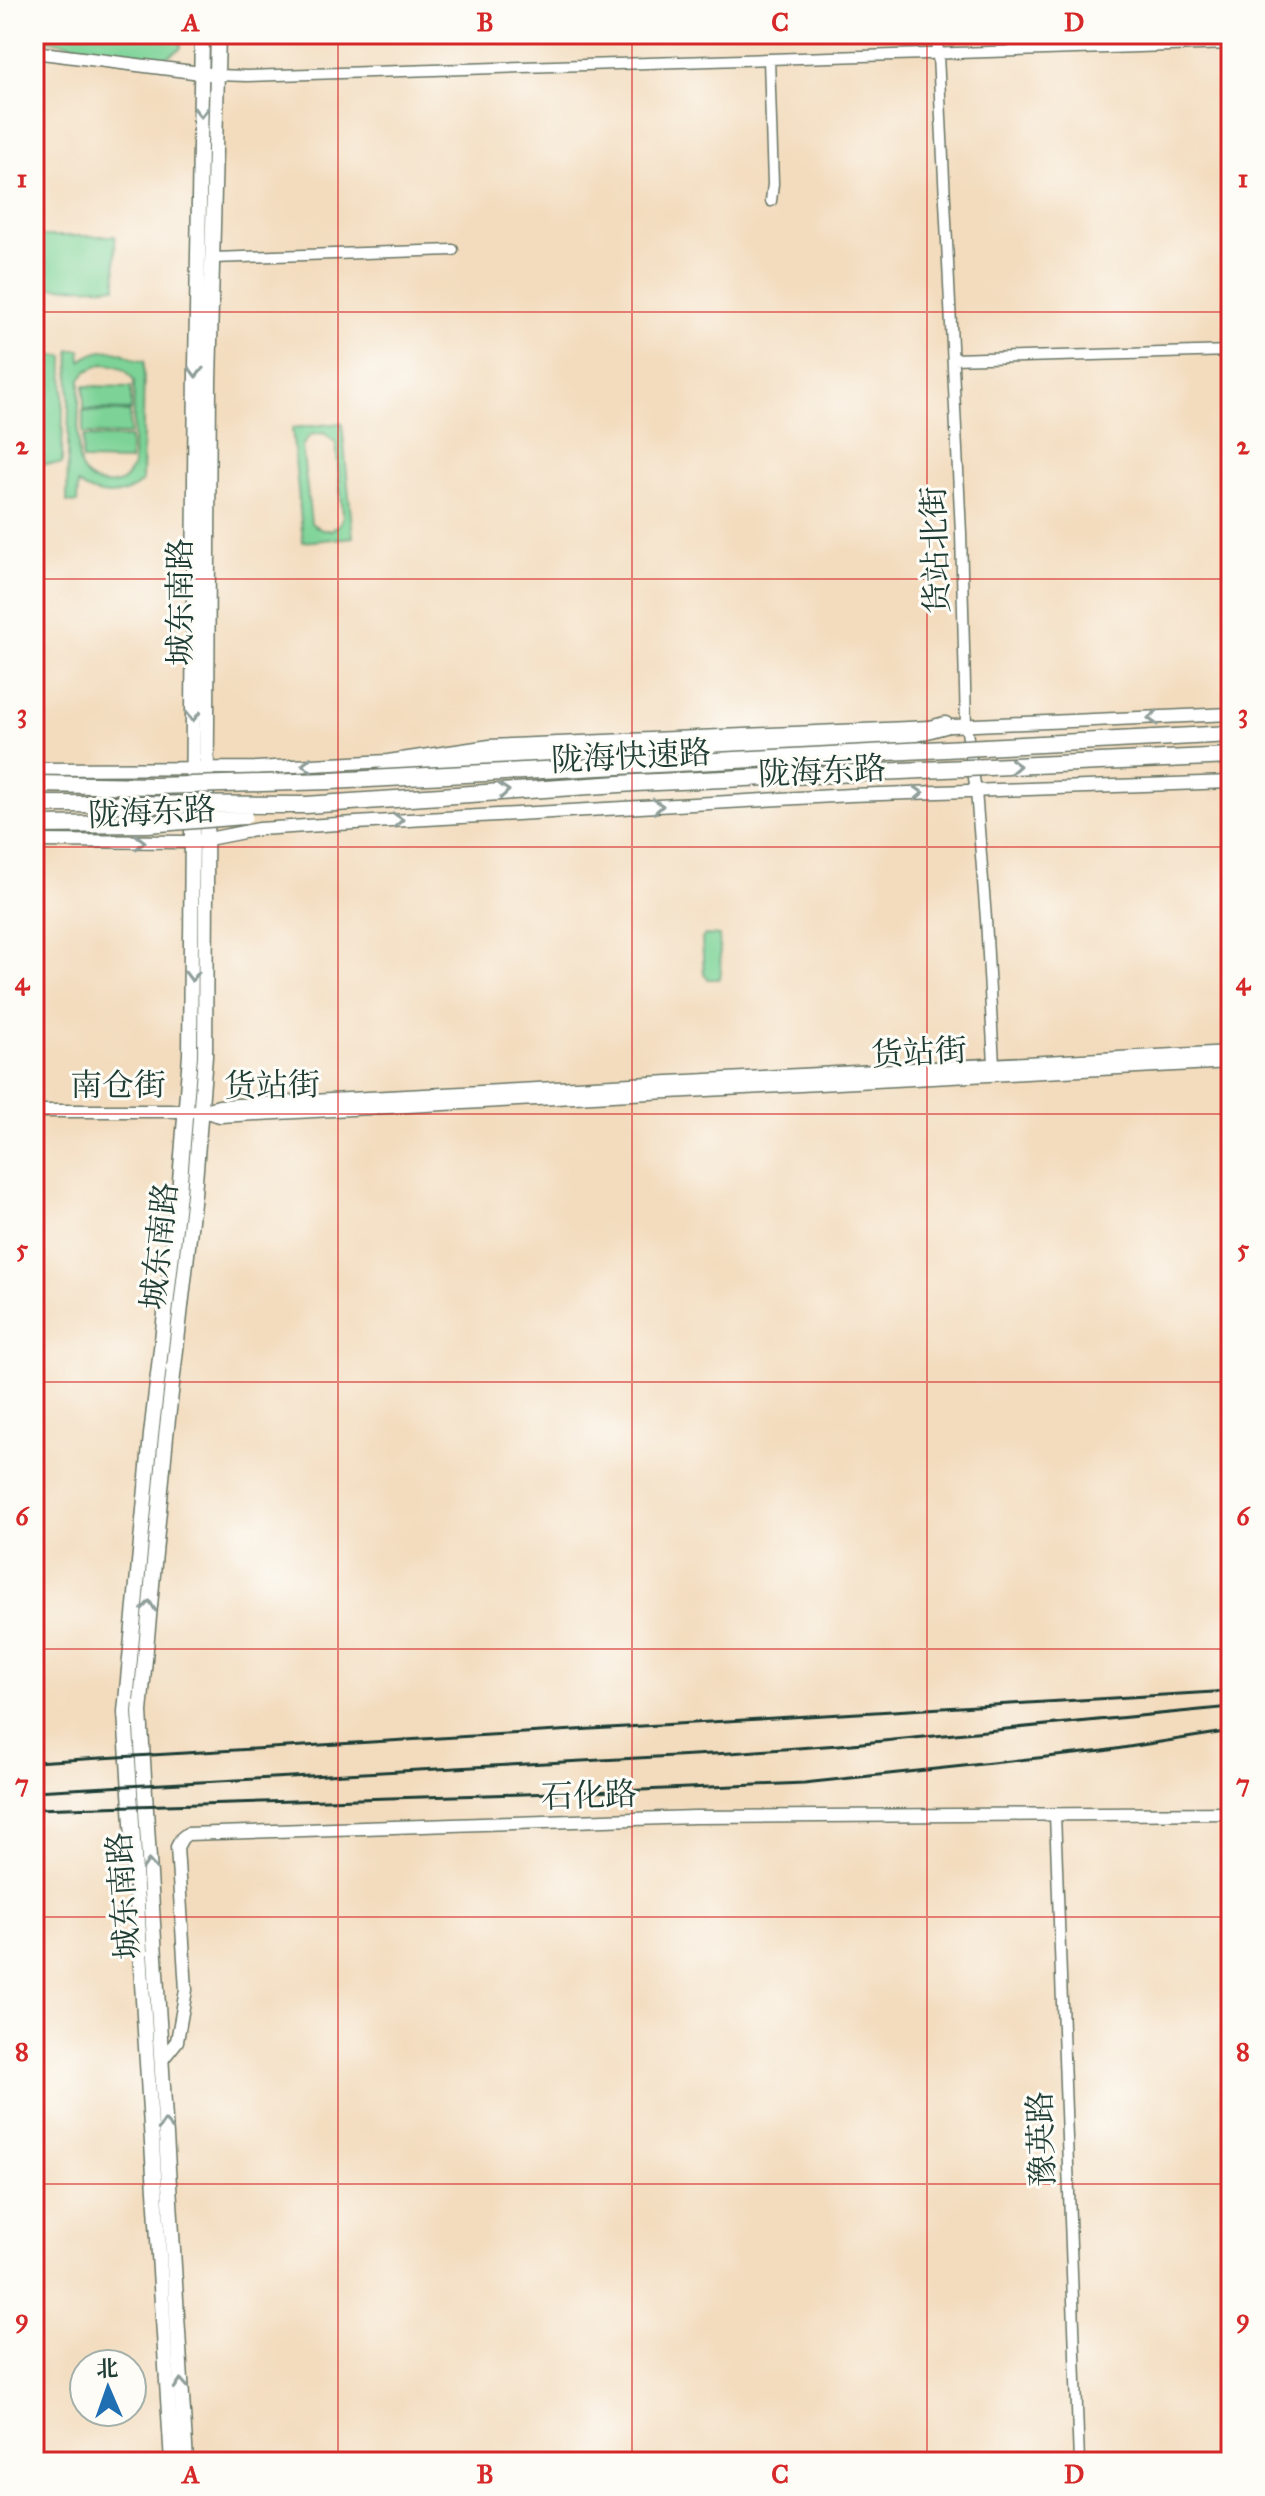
<svg xmlns="http://www.w3.org/2000/svg" width="1265" height="2496" font-family="'IM FELL Great Primer','Noto Serif SC',serif">
	<rect width="100%" height="100%" fill="#fdfcf7"/>
	<filter id="ink" filterUnits="userSpaceOnUse"><feTurbulence type="fractalNoise" baseFrequency=".0125" numOctaves="2"/><feDisplacementMap in="SourceGraphic" scale="16" xChannelSelector="R" yChannelSelector="G"/><feConvolveMatrix kernelMatrix="1 2 1 2 8 2 1 2 1" color-interpolation-filters="sRGB"/></filter>
	<filter id="wash" filterUnits="userSpaceOnUse"><feTurbulence type="fractalNoise" baseFrequency=".006" numOctaves="4" result="noise"/><feDisplacementMap in="SourceGraphic" scale="32" xChannelSelector="R" yChannelSelector="G"/><feGaussianBlur stdDeviation="1.8" result="paint"/><feColorMatrix in="noise" values="0 0 0 0 0 0 0 0 0 0 0 0 0 0 0 0 0 1.4 0 .05"/><feComposite in="paint" operator="in"/></filter>
	<g filter="url(#wash)">
		<rect width="100%" height="100%" fill="#f3dcbe"/>
		<!-- green -->
		<path fill="#7dd397" stroke="#4e8866" stroke-width="2" fill-rule="evenodd" d="M34,34H181V48L163,59L100,50L34,37Z
			M34,236H115L116,287L34,288Z
			M70,350H80L81,361C94,351 110,347 126,355C133,359 136,361 144,361L142,482C122,499 99,499 78,484L77,503L67,502ZM102,364C117,364 126,368 134,381L133,465C129,476 124,483 111,484C98,485 87,480 81,468C75,454 80,398 80,380L87,371Z
			M34,355L64,356L62,464H34Z
			M84,386L131,387V410L84,409Z
			M83,411L130,412V435L83,434Z
			M342,423L353,537L303,542L292,428ZM324,433L336,443L343,516L339,525L331,530H322L311,523L302,446L310,435Z
			M83,437L130,438V461L82,460Z
			M705,935L719,936L721,973L719,979H708L704,974L702,939Z"/>
	</g>
	<g filter="url(#ink)">
		<g fill="none" stroke-linecap="round" stroke-linejoin="round">
			<defs>
				<path id="minor" d="M937,34L961,533L966,725L976,791L986,919L994,1064
					M769,59L773,184L771,201
					M217,75L247,76L1231,44
					M213,258L453,250
					M953,359L1231,351
					M1055,1814L1079,2462"/>
				<path id="tertiary" d="M34,52L217,75
					M34,769L256,768L388,761L490,746L1231,714
					M34,841L193,842L259,829L338,824L851,795L1231,782
					M205,1110L219,1106L1231,1052
					M34,1111H202L220,1116L1231,1062
					M161,2061L177,2041L186,1990L177,1847L182,1838L187,1834L694,1817L1231,1813"/>
				<path id="secondary" d="M172,2462L125,1712L151,1435L179,1193L190,1055L196,366L202,34
					M186,2462L140,1712L166,1436L194,1194L205,1056L209,381L218,34"/>
				<path id="trunk" d="M379,777L405,767L484,758L905,736L945,725"/>
			</defs>
			<!-- minor casing -->
			<use href="#minor" stroke="#697564" stroke-width="13"/>
			<!-- tertiary casing -->
			<use href="#tertiary" stroke="#697564" stroke-width="15"/>
			<!-- secondary casing -->
			<use href="#secondary" stroke="#697564" stroke-width="17"/>
			<!-- trunk casing -->
			<use href="#trunk" stroke="#697564" stroke-width="19"/>
			<!-- minor -->
			<use href="#minor" stroke="#fff" stroke-width="10"/>
			<!-- tertiary -->
			<use href="#tertiary" stroke="#fff" stroke-width="12"/>
			<!-- secondary -->
			<use href="#secondary" stroke="#fff" stroke-width="14"/>
			<!-- trunk -->
			<use href="#trunk" stroke="#fff" stroke-width="16"/>
			<!-- rail -->
			<path stroke="#1f3d34" stroke-width="3" d="M34,1762L1231,1691
				M34,1791L730,1753L852,1744L1231,1707
				M34,1809L619,1791L804,1783L1103,1751L1231,1731"/>
			<defs>
				<path id="trunk-bridge" d="M34,784L156,786L330,781L1231,734
					M34,804L306,805L635,783L1231,756
					M34,825L148,824L244,816"/>
			</defs>
			<!-- trunk-bridge casing -->
			<use href="#trunk-bridge" stroke="#697564" stroke-width="19" stroke-linecap="butt"/>
			<!-- trunk-bridge -->
			<use href="#trunk-bridge" stroke="#fff" stroke-width="16"/>
		</g>
		<!-- one-way arrows -->
		<defs><path id="oneway-chevron" d="M-2-3.5L2.5 0L-2 3.5" fill="none" stroke-width="1.6" stroke-linecap="round" stroke-linejoin="round" transform="scale(2)"/></defs>
		<g stroke="#8f9e9a">
			<use href="#oneway-chevron" transform="translate(201 112) rotate(91)"/>
			<use href="#oneway-chevron" transform="translate(196 372) rotate(91)"/>
			<use href="#oneway-chevron" transform="translate(193 716) rotate(91)"/>
			<use href="#oneway-chevron" transform="translate(1153 718) rotate(178)"/>
			<use href="#oneway-chevron" transform="translate(307 765) rotate(177)"/>
			<use href="#oneway-chevron" transform="translate(1015 766) rotate(-3)"/>
			<use href="#oneway-chevron" transform="translate(504 791) rotate(-4)"/>
			<use href="#oneway-chevron" transform="translate(918 793) rotate(-2)"/>
			<use href="#oneway-chevron" transform="translate(658 806) rotate(-3)"/>
			<use href="#oneway-chevron" transform="translate(398 820) rotate(-3)"/>
			<use href="#oneway-chevron" transform="translate(140 842)"/>
			<use href="#oneway-chevron" transform="translate(192 976) rotate(91)"/>
			<use href="#oneway-chevron" transform="translate(149 1606) rotate(-84)"/>
			<use href="#oneway-chevron" transform="translate(149 1865) rotate(-94)"/>
			<use href="#oneway-chevron" transform="translate(165 2125) rotate(-94)"/>
			<use href="#oneway-chevron" transform="translate(181 2384) rotate(-94)"/>
		</g>
	</g>
	<!-- grid -->
	<path fill="none" stroke="#d62828" stroke-width="2" stroke-opacity="0.55" d="M338,34V2462M632,34V2462M927,34V2462M34,312H1231M34,579H1231M34,847H1231M34,1114H1231M34,1382H1231M34,1649H1231M34,1917H1231M34,2184H1231"/>
	<g text-anchor="middle" stroke-width="6" stroke-linejoin="round" paint-order="stroke">
		<!-- street labels -->
		<g font-size="32" fill="#1f3d34" stroke="#fdfcf7">
			<text transform="translate(935 550) rotate(-92)" y="11">货站北街</text>
			<text transform="translate(180 602) rotate(-90)" y="11">城东南路</text>
			<text transform="translate(631 756) rotate(-3)" y="11">陇海快速路</text>
			<text transform="translate(822 771) rotate(-3)" y="11">陇海东路</text>
			<text transform="translate(152 812) rotate(-3)" y="11">陇海东路</text>
			<text transform="translate(919 1052) rotate(-3)" y="11">货站街</text>
			<text x="118" y="1096">南仓街</text>
			<text transform="translate(272 1085) rotate(-1)" y="11">货站街</text>
			<text transform="translate(159 1246) rotate(-84)" y="11">城东南路</text>
			<text transform="translate(589 1795) rotate(-2)" y="11">石化路</text>
			<text transform="translate(123 1896) rotate(-94)" y="11">城东南路</text>
			<text transform="translate(1041 2139) rotate(-92)" y="11">豫英路</text>
		</g>
	</g>
	<!-- margin -->
	<rect width="1265" height="2496" fill="none" stroke="#fdfcf7" stroke-width="88"/>
	<!-- north arrow -->
	<g transform="translate(108 2388) rotate(358)"><circle r="38" fill="#fdfcf7" stroke="#a4b0a9" stroke-width="2"/>
	<path d="M0-6L14 30L0 20L-14 30Z" fill="#1f6fb2"/>
	<text y="-12" font-size="22" font-weight="bold" text-anchor="middle" fill="#1f3d34">北</text>
	</g>
	<rect x="44" y="44" width="1177" height="2408" fill="none" stroke="#d62828" stroke-width="3"/>
	<g font-size="26" text-anchor="middle" font-weight="bold" fill="#d62828">
		<text x="191" y="31">A</text>
		<text x="485" y="31">B</text>
		<text x="780" y="31">C</text>
		<text x="1074" y="31">D</text>
		<text x="22" y="187">1</text>
		<text x="1243" y="187">1</text>
		<text x="22" y="454">2</text>
		<text x="1243" y="454">2</text>
		<text x="22" y="722">3</text>
		<text x="1243" y="722">3</text>
		<text x="22" y="990">4</text>
		<text x="1243" y="990">4</text>
		<text x="22" y="1257">5</text>
		<text x="1243" y="1257">5</text>
		<text x="22" y="1525">6</text>
		<text x="1243" y="1525">6</text>
		<text x="22" y="1792">7</text>
		<text x="1243" y="1792">7</text>
		<text x="22" y="2060">8</text>
		<text x="1243" y="2060">8</text>
		<text x="22" y="2327">9</text>
		<text x="1243" y="2327">9</text>
		<text x="191" y="2483">A</text>
		<text x="485" y="2483">B</text>
		<text x="780" y="2483">C</text>
		<text x="1074" y="2483">D</text>
	</g>
</svg>
